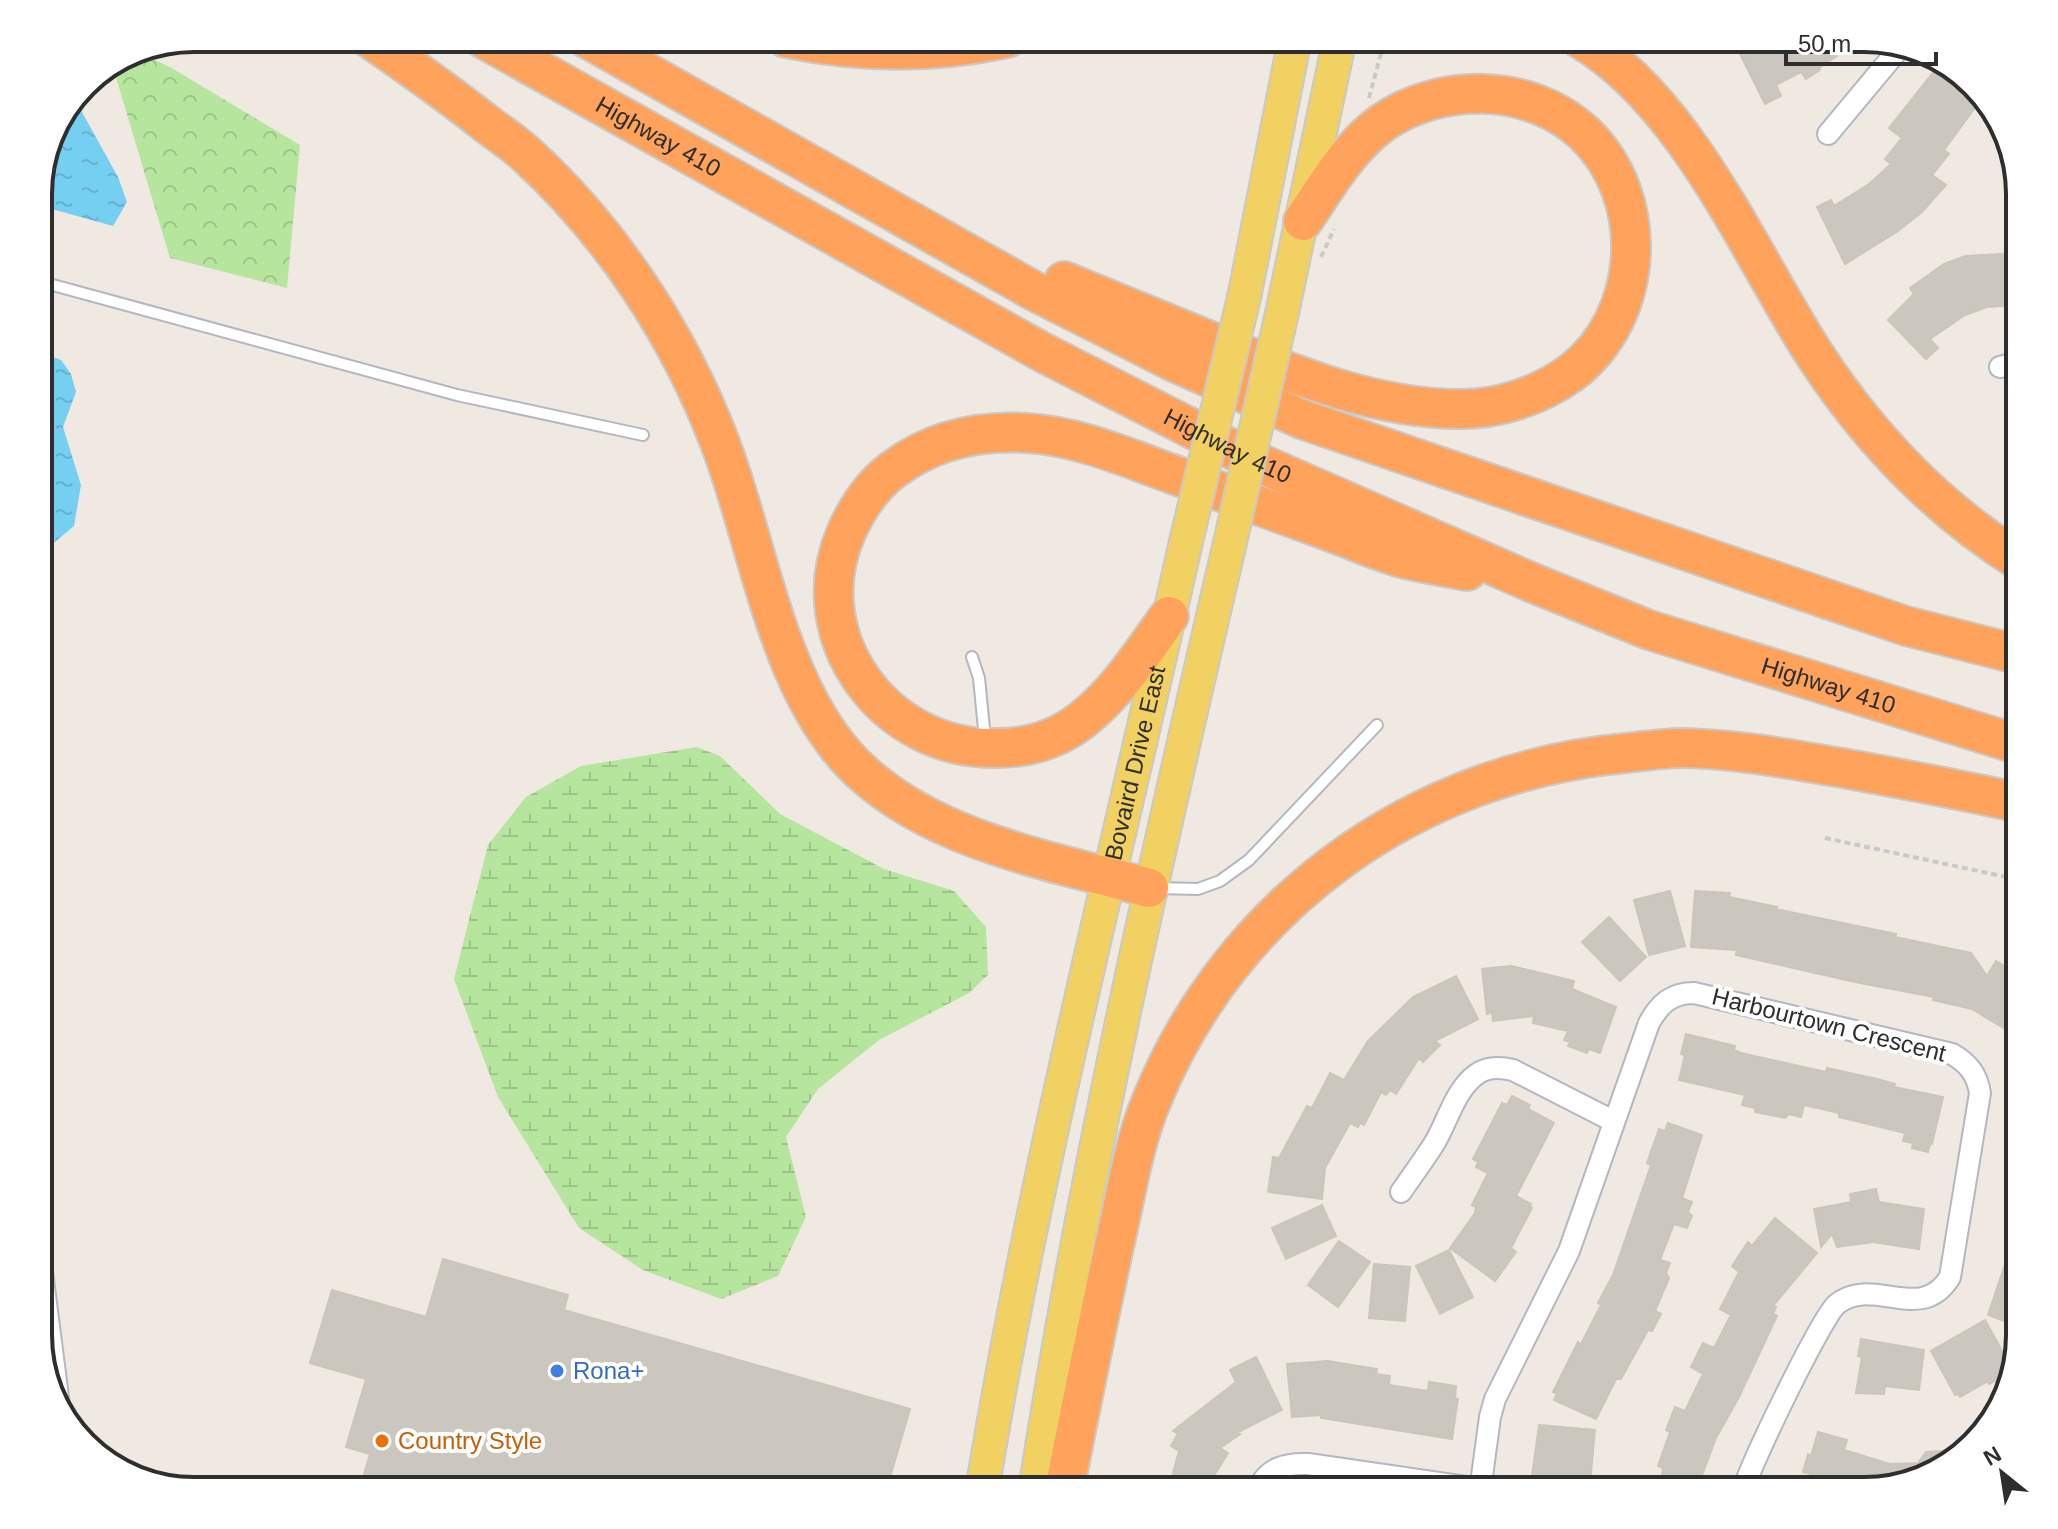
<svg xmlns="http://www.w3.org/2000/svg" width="2058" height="1529" font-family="Helvetica,sans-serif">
	<defs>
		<pattern id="forest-crowns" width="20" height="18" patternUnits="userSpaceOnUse" patternTransform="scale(2)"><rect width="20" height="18" fill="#b6e59e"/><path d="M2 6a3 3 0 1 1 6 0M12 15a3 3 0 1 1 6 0" fill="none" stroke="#9dc588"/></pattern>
		<pattern id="wetland-marsh" width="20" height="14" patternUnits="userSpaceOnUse" patternTransform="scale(2)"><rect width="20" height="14" fill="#b6e59e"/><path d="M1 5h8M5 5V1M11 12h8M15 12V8" fill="none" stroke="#9dc588"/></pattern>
		<pattern id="water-ripples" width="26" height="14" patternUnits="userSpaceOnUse" patternTransform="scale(2)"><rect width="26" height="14" fill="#75cff0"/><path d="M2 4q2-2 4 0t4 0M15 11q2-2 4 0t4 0" fill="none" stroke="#66b2ce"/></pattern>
	</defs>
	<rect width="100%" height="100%" fill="#efe9e1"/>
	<!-- forest -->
	<path fill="url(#forest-crowns)" d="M134,50L170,67L300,145L287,288L170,258L112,64Z"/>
	<!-- wetland -->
	<path fill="url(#wetland-marsh)" d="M697,747L720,756L780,814L884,869L954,891L986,927L988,975L969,993L879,1040L818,1089L786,1137L806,1217L778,1276L721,1299L643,1270L579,1228L498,1097L454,979L488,845L526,797L581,766Z"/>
	<!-- water -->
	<path fill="url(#water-ripples)" d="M78,95V105L118,177L127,202L113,226L48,208L38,200V184L54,125Z
		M38,351L61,360L71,374L76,392L63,427L81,485L74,526L38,556Z"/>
	<!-- building -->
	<path fill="#cbc7bf" stroke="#cbc5ba" stroke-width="2" d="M1772,38H1848L1832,49L1837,56L1819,68L1820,70L1806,79L1801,72L1776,85L1781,96L1765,104L1740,54Z
		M1940,64L1959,71L1982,98L1944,150L1949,154L1932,175L1946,185L1922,212L1898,231L1845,264L1817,207L1831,200L1834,206L1869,184L1891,164L1885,159L1902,138L1889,128Z
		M2020,253V305L1987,307L1965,315L1930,339L1938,348L1926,359L1888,320L1914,294L1910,288L1944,264L1965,256Z
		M1670,891L1685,946L1649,955L1634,900Z
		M1695,891L1730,893L1729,897L1777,907L1776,909L1896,934L1895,937L1971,953L1987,976L1996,961L2020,975V1038L1972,1009L1933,1000L1934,997L1855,982L1736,955L1737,950L1691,947Z
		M1609,917L1646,957L1620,981L1582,942Z
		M1511,966L1574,981L1572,989L1616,1007L1600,1053L1589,1049L1587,1053L1568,1046L1570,1042L1564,1040L1568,1031L1533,1023L1534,1016L1493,1021L1492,1012L1487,1014L1482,969Z
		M1456,976L1478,1019L1435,1041L1440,1045L1423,1062L1419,1058L1396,1094L1390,1090L1386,1095L1381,1092L1364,1125L1360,1123L1358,1127L1350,1123L1325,1168L1322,1199L1268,1192L1273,1157L1279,1158L1307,1106L1312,1108L1330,1073L1344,1080L1368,1041L1413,997Z
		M1686,1034L1735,1046L1734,1050L1741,1053L1826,1072L1827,1068L1877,1079L1895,1084L1894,1087L1943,1097L1932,1144H1930L1928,1152L1912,1148L1913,1143L1903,1141L1905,1133L1839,1117V1113L1804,1105L1801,1117L1789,1114L1785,1118L1755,1112V1108L1742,1105L1745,1095L1679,1080L1685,1055L1681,1054Z
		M1512,1096L1530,1105L1528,1109L1554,1123L1516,1196L1531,1204L1530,1207L1532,1208L1511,1248L1516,1252L1495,1281L1450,1248L1475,1213L1476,1207L1472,1205L1488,1173L1476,1167L1478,1162L1473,1159L1502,1103L1507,1105Z
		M1668,1123L1702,1135L1682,1198L1692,1202L1688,1212L1692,1216L1687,1228L1674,1224L1660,1260L1670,1263L1666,1273L1669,1278L1655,1311L1661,1314L1652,1331L1648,1330L1621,1379H1616L1596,1419L1554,1400L1557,1394L1553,1392L1578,1342L1581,1344L1601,1305L1598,1303L1613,1275L1651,1165L1647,1163L1659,1129L1665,1131Z
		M1876,1189L1879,1202L1924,1209L1919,1249L1873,1242L1837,1247L1832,1234L1821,1247L1814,1209L1851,1202L1850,1194Z
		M1322,1205L1336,1236L1286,1259L1272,1228Z
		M1775,1218L1817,1253L1773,1306L1776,1307L1773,1314L1777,1316L1739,1397L1716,1438L1696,1491H1660L1663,1468L1658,1466L1670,1432L1666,1430L1675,1407L1685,1411L1703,1374L1691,1367L1703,1343L1714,1348L1731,1315L1720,1309L1739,1272L1732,1266L1748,1242L1752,1246Z
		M2018,1226L2020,1227V1327L1988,1315Z
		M1339,1241L1370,1262L1338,1307L1308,1285Z
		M1449,1250L1473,1297L1440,1314L1416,1266Z
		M443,1259L568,1295L564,1310L910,1409L886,1491H359L370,1454L346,1447L366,1379L310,1363L332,1290L426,1317Z
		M1374,1264L1410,1267L1405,1321L1369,1318Z
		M1985,1320L2010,1365L2006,1375L1989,1384L1988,1381L1960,1397L1958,1394L1955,1395L1931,1351Z
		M1861,1339L1924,1350L1919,1390L1885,1386L1884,1394L1856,1393L1862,1357L1858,1356Z
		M1256,1357L1282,1410L1238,1432L1240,1434L1220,1448L1228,1453L1212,1479L1239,1486L1238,1491H1168L1179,1451L1171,1446L1178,1434L1173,1431L1236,1382L1230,1370Z
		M1328,1361L1377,1369L1376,1374L1390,1376L1389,1385L1428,1391L1429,1382L1456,1386L1455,1398L1458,1399L1452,1439L1321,1418V1415L1292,1417L1287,1364Z
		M1539,1425L1595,1430L1590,1483L1588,1485H1582L1581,1491L1530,1490Z
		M1818,1432L1847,1440L1844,1450L1890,1464L1918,1463L1926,1452L1963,1450L1932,1475L1864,1491H1844L1813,1482L1814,1478L1810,1477L1811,1474L1803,1472L1808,1454L1811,1456Z"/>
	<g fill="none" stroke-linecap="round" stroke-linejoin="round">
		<defs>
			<path id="lane" d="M38,281L457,395L643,435
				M972,657L979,678L985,739
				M1157,888L1198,889L1220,881L1249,860L1377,725"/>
			<path id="street" d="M1828,134L1898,50
				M2000,367L2020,362
				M1401,1192C1412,1176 1423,1161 1434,1144C1447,1123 1455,1089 1477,1074C1488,1066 1501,1067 1513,1070L1613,1121
				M1257,1491C1267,1468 1285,1463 1308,1464L1480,1489
				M1480,1491L1490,1417L1495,1399L1569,1251L1649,1023C1660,1003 1672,993 1694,993L1952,1054C1968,1063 1977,1074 1980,1093L1950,1277C1921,1325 1873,1275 1837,1304C1822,1316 1749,1467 1743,1491"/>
			<path id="secondary" d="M38,1272L55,1405"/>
			<g id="primary">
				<path d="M1245,293L1295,38"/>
				<path d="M1282,313L1340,38"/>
				<path id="s1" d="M982,1491C1034,1173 1115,861 1185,546"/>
				<path d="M1035,1491C1084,1173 1156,860 1229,547"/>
			</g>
			<g id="highway">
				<path d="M369,38C408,65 446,92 483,121C497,132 513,142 527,155C612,233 679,335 720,443C760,546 778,701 866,776C943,843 1053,861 1149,888"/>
				<path id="s2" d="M482,38L1042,352L1259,463L1533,583L1649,630L2020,745"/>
				<path d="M586,38L1034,291L1172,361L1304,420L1906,626L2020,655"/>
				<path d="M786,38C859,53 934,54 1007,38"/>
				<path d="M1579,38C1681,97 1745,242 1806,341C1860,428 1932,506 2020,561"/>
				<path d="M1064,281C1116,302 1168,324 1220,345C1297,376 1374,408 1458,409C1497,410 1539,396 1571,373C1645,317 1652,198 1584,133C1530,83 1441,82 1382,123C1348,148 1326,187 1303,221"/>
				<path d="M1169,616C1143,652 1118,692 1082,720C1058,739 1028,748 997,748C885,751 801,637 846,533C857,508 872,485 894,469C933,440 979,430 1027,433C1078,436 1128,458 1175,475C1227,494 1279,513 1331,532C1356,541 1381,553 1406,559C1426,564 1447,567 1467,571"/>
				<path d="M1064,1491C1081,1405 1098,1319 1117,1233C1127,1189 1134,1143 1151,1102C1231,904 1415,772 1626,753C1644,751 1664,748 1683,748C1742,749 1801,761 1859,771C1913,781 1967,791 2020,803"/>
			</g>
		</defs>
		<!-- lane casing -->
		<use href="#lane" stroke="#b4b7c1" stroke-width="14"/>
		<!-- street casing -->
		<use href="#street" stroke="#b4b7c1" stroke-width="24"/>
		<!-- secondary casing -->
		<use href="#secondary" stroke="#b4b7c1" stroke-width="32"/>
		<!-- primary casing -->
		<use href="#primary" stroke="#c9c9c9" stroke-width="36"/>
		<!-- highway casing -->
		<use href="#highway" stroke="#c9c9c9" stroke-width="42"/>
		<!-- path -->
		<path stroke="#c9c9c9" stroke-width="4" stroke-dasharray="6 4" stroke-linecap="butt" d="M1369,98L1385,38
			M1321,257L1334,229
			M1825,838L2020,880"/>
		<!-- lane -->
		<use href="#lane" stroke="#fff" stroke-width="10"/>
		<!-- street -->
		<use href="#street" stroke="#fff" stroke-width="20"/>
		<!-- secondary -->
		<use href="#secondary" stroke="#fff" stroke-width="28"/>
		<!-- primary -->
		<use href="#primary" stroke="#f2d163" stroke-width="32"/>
		<!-- highway -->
		<use href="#highway" stroke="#ffa35c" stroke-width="38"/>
		<defs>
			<path id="primary-bridge" d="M1185,546L1245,293
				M1229,547L1282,313"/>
		</defs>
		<!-- primary-bridge casing -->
		<use href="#primary-bridge" stroke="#c9c9c9" stroke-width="36" stroke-linecap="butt"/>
		<!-- primary-bridge -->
		<use href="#primary-bridge" stroke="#f2d163" stroke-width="32"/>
	</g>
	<!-- markers -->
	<circle fill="#3f7fe0" stroke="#fff" stroke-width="3" cx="557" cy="1371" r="8"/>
	<circle fill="#e8710a" stroke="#fff" stroke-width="3" cx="382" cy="1441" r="8"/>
	<g text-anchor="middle" stroke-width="8" stroke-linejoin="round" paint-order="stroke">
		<!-- street labels -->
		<g font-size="24" fill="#2e2e2e" stroke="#fff">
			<text dy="8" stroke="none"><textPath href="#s2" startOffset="202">Highway 410</textPath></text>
			<text dy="8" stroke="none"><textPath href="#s2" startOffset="850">Highway 410</textPath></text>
			<text dy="8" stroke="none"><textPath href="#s2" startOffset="1498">Highway 410</textPath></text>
			<text dy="8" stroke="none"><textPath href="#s1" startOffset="744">Bovaird Drive East</textPath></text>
			<text transform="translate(1829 1025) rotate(14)" y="8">Harbourtown Crescent</text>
		</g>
		<!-- shop labels -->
		<g font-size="24" fill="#366cbe" stroke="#fff" text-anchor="start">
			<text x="573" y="1379">Rona+</text>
		</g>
		<!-- food labels -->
		<g font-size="24" fill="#c56008" stroke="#fff" text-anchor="start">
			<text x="398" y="1449">Country Style</text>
		</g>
	</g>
	<!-- crop -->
	<path d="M0 0H2058V1529H0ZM194 52H1864A142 142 0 0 1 2006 194V1335A142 142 0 0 1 1864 1477H194A142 142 0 0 1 52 1335V194A142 142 0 0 1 194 52Z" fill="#fff" fill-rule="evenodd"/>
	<path fill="none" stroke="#2e2e2e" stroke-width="4" d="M194 52H1864A142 142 0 0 1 2006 194V1335A142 142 0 0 1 1864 1477H194A142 142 0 0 1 52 1335V194A142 142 0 0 1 194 52Z"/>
	<!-- north arrow -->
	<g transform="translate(2002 1473) rotate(330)" stroke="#ffffff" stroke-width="6" paint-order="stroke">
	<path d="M0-6L14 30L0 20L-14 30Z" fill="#2e2e2e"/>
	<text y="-12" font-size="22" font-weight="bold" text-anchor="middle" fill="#2e2e2e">N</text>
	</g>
	<!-- scale -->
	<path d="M1786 52v12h150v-12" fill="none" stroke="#2e2e2e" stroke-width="4"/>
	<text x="1798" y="52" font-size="24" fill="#2e2e2e" stroke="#ffffff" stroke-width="6" paint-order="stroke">50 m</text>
</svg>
